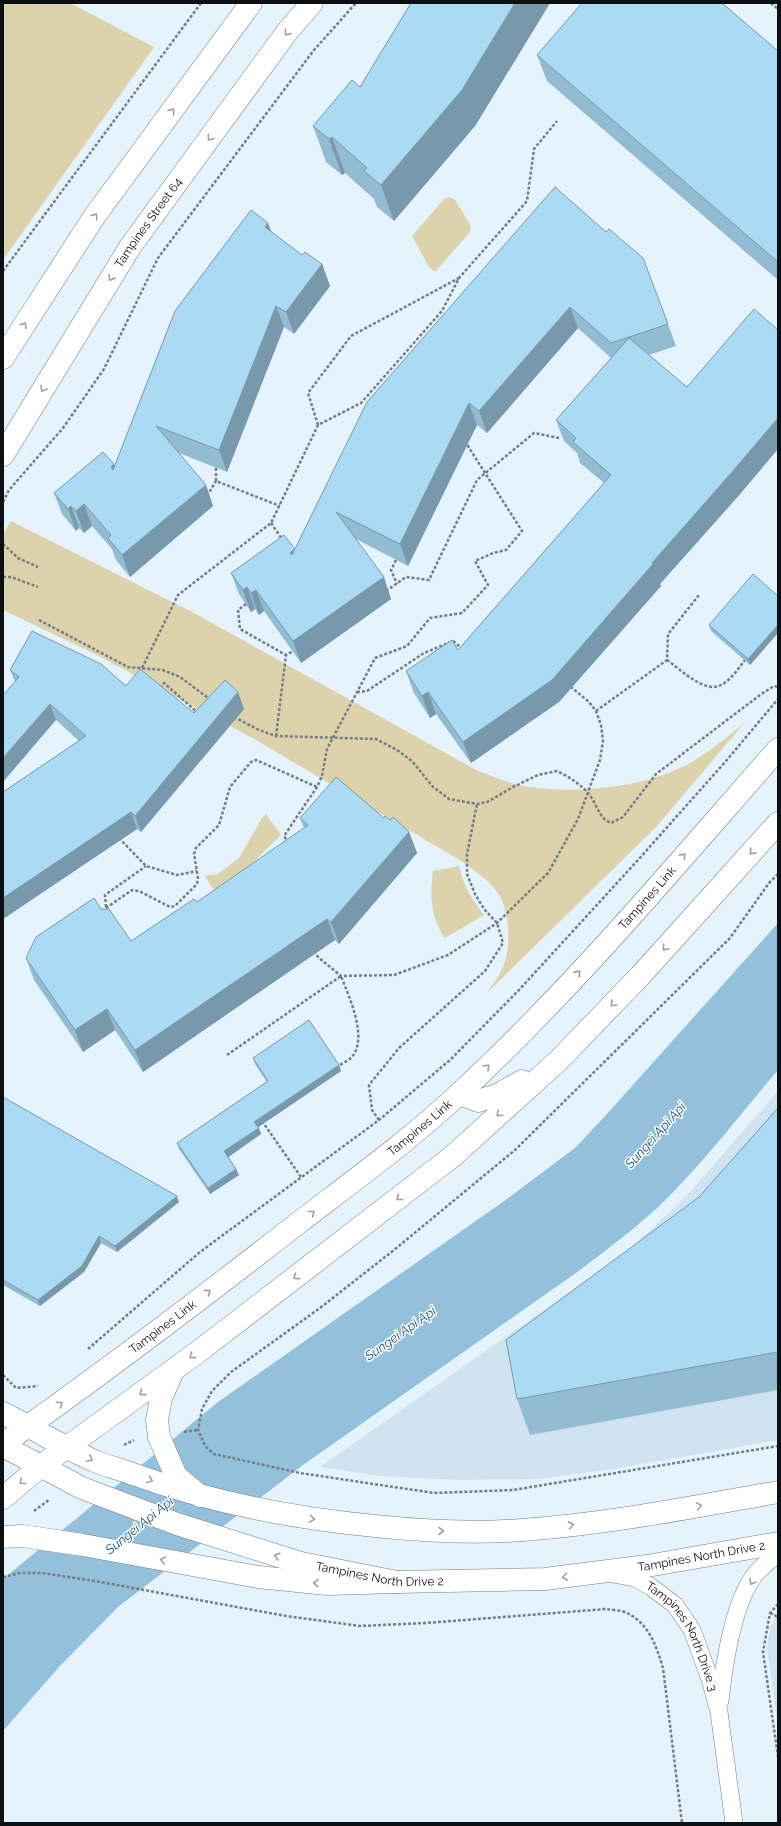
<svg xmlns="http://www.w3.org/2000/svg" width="781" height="1826" font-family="Raleway,sans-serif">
	<rect width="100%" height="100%" fill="#e5f3fc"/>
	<!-- built -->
	<path fill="#cfe4f0" d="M778,1091V1440L614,1469L539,1479L458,1480L381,1476L320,1467L631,1249L689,1193Z
		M778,1612V1727L767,1647L770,1629Z"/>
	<!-- green -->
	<path fill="#dcd2ab" d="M3,3H70L154,47L3,260Z
		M450,197L455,200L471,226L470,232L435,272L429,267L412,236L444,199Z
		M11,521L192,612L478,771C493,776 509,784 524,786C574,795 645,788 690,763C710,751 728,737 746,721L657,826L487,993C491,986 497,980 500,973C512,953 510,918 501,898C493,882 472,869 458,859L249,736L91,652L3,610V535Z
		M266,814L281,835L223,892L213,889L205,876L218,874L239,858L262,818Z
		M459,866C464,887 471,898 484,915L445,938C430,916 430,896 433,871Z"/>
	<!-- water -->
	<path fill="#93c0da" d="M778,923V1070C738,1117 700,1167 656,1209C632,1231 606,1250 580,1270L303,1465L118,1607L59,1667L3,1731V1579L218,1402L507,1199L575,1148L606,1115Z"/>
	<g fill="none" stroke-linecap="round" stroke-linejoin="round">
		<defs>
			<g id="service">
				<path id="s1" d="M613,1574L635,1578L651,1587L675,1605L692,1630L710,1679L719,1712L734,1823"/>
				<path d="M720,1701C724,1665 733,1600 757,1572C763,1566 771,1559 778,1554"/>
			</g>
			<g id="minor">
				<path d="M3,358L94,217L251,3"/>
				<path id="s2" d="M3,455L130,247L287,32L312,3"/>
				<path d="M28,1426C51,1439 73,1452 97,1462C107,1466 119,1469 130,1473C209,1502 291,1518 375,1526C423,1531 473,1534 522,1530C608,1524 693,1507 778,1492"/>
				<path id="s3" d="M3,1446L82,1488L177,1524L301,1563L397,1582L545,1579L647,1566L778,1543"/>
			</g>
			<g id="tertiary">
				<path d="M459,1094L478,1101L497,1095L522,1081"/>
				<path d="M173,1371L161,1398L157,1420L159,1437L176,1476L200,1496"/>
				<path d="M3,1413L28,1426"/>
				<path id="s4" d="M3,1444C103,1373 201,1299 297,1224C353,1181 410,1140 461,1092C575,986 675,866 778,749"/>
				<path d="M41,1466L198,1352L453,1156L559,1060L640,976L778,823"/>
			</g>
			<path id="motorway" d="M3,1498L41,1466
				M3,1537L23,1536L83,1545L258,1577L327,1584L397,1582"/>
		</defs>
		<!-- service casing -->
		<use href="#service" stroke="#707d84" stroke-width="18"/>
		<!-- minor casing -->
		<use href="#minor" stroke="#707d84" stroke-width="23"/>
		<!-- tertiary casing -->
		<use href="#tertiary" stroke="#707d84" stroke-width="23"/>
		<!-- motorway casing -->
		<use href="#motorway" stroke="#707d84" stroke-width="23"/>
		<!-- path -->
		<path stroke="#747d83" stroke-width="2.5" stroke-dasharray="3 2" stroke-linecap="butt" d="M771,3L778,9
			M3,271L201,3
			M318,425L308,393L351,336L459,278
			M216,468V481L280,506
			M207,496L216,481
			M3,502L9,490L63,428L104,369L158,258L314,50L356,3
			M271,523L282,539
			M3,544L18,558L38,567
			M396,560L391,570L397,584
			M3,577H11L38,587
			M386,591L406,577L429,580L477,480L534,433L559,438
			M246,604L238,610L240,629L286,655
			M39,620L128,667L163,670L180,677L211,700
			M667,660C680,669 705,694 721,685C731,680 738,669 745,660
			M142,668L178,595L271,523L318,425L361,403L442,311L459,278L527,201L534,149L557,121
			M160,688L164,683L198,713
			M357,692L367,691L424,653L453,641L463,649
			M596,711L667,660L668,634L699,595
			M234,717L259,730L276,736L376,739L397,750L412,761L433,787L449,799L477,804L487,802L513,787L538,775L557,771C569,777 579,783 588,793C597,803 598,818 611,823L623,817L656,774L760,695L774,686L778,687
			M276,736L286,655L293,651
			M119,838L146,866L177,875L197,871
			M289,843L284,836L317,787L322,776L327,749L375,658L407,646L430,618L462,613L488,585L475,561L493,553L506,550L522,531L466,443
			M778,874L769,883L730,938L515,1150L394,1250L320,1308L231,1372L212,1391L202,1409L198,1430L205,1446L214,1454L300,1473L434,1493L513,1490L778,1446
			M106,907L105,895L146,866
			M106,908L132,890L139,891L170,907L175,906L197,884L198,878L194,854L196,848L219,825L230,787L251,762L256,760L317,787
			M314,951L318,957L341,976L394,975L448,955L497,923L548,873L578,819L600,760L603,741L601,725L596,711L589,702L570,686
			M227,1055L341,976C349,997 369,1039 351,1058C347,1061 342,1064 338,1066
			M379,1120L372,1110L369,1085L399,1048L485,971L503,943L497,923L484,909L475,894L467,874V854L477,804
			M262,1121L301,1177
			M88,1349L200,1252L379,1120L450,1060L519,990L638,860L726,761L778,699
			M3,1375L16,1388L38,1386
			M184,1432L198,1430
			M124,1445L134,1440
			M34,1511L49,1500
			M3,1577L20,1573H43L95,1581L286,1616L360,1626L426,1623L606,1609C612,1610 621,1610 627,1613C649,1624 656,1645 663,1668L682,1823
			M778,1604L770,1613L763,1652L778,1757
			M770,1613L778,1617"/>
		<!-- service -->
		<use href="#service" stroke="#fff" stroke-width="17"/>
		<!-- minor -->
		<use href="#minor" stroke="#fff" stroke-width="22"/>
		<!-- tertiary -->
		<use href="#tertiary" stroke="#fff" stroke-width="22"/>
		<!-- motorway -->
		<use href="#motorway" stroke="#fff" stroke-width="22"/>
	</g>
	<!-- wall -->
	<path fill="#93bbd2" d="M411,3H550L475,126L394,221L377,207L374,199L345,173L342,175L326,162L313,126L360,87Z
		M778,51V280L547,81L537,55Z
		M555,187L668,324L676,346L649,355L741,493L660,584L661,586L559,702L471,763L436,714L430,718L414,693L406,671L458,650L604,483L580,463L577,453L564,441L556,420L611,358L578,328L487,433L477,425L408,566L356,539L391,599L301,663L264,611L259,615L255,609L251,612L239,594L231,573L295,550Z
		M272,233L302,255L322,264L330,286L294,334L284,327L227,472L179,453L213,506L130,577L116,560L112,549L92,526L84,533L79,528L76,531L62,514L54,493L115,467Z
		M778,596V633L750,665L711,631L709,625Z
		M10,670L126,686L194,713L244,709L141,832L137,829L3,919V792L79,741L56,720L15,682Z
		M300,818H384L390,820L409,832L417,853L339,944L335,940L143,1072L115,1030L83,1052L34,980L26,958L101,909L131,941L197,902L304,828Z
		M253,1058L339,1065L341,1071L258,1127L261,1134L228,1157L236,1169L239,1175L210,1194L179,1149L177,1143L267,1082L255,1064Z
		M3,1097L179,1202L117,1252L101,1243L84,1272L40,1306L3,1285Z
		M778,1108V1390L530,1435L517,1399L699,1197Z"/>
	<!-- shaded-wall -->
	<path fill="#7899ab" d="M515,3H550L475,126L394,221L381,185Z
		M332,137L345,173L342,175L329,139Z
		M268,223L276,244L265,227Z
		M322,264L330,286L294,334L286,312Z
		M276,306L284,327L227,472L219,450Z
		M570,307L578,328L487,433L479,411Z
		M469,403L477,425L408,566L400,544Z
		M778,418V449L741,493L660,584L661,586L559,702L471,763L463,742L652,563Z
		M114,464L122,486L111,467Z
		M206,485L213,506L130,577L122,555Z
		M84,504L92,526L84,533L76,511Z
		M71,506L79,528L76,531L68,509Z
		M295,549L302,571L290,553Z
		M384,577L391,599L301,663L293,641Z
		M247,587L255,609L251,612L243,590Z
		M256,590L264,611L259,615L251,593Z
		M778,625V633L750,665L748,659Z
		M238,692L244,709L141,832L135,816Z
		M428,692L436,714L430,718L422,696Z
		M50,704L56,720L3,782V758Z
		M131,812L137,829L3,919V898Z
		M409,832L417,853L339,944L331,922Z
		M327,919L335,940L143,1072L135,1050Z
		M107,1009L115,1030L83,1052L75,1030Z
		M339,1065L341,1071L257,1128L254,1122Z
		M259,1128L261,1134L227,1158L224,1151Z
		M236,1169L239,1175L210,1194L208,1188Z
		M177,1196L179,1202L117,1252L115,1246Z
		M99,1236L101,1243L84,1272L40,1306L38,1300Z"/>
	<!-- building -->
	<path fill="#abdaf4" stroke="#7899ab" d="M411,3H515L462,90L381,185L364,171L367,168L332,137L329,139L313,126L352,80L360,87Z
		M582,3H722L778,51V262L537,55Z
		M555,187L606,232L609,229L643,258L668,324L611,343L570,307L479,411L469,403L400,544L336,512L384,577L293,641L256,590L251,593L247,587L243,590L231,573L284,535L295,549L290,553L292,555L367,402Z
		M251,210L268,223L265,227L302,255L305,252L322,264L286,312L276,306L219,450L156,426L206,485L122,555L108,538L111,535L84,504L76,511L71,506L68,509L54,493L103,452L114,464L111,467L113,470L175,311Z
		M754,309L778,330V418L733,471L652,563L653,564L552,680L463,742L428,692L422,696L406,671L452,640L458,650L611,475L573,442L576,438L556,420L629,338L687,387Z
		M753,574L778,596V625L748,659L709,625Z
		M32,631L101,664L126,686L140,669L194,713L225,680L238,692L135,816L131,812L3,898V792L86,736L50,704L3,758V695L19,677L10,670Z
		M336,777L384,818L385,816L390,820L393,817L409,832L331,922L327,919L135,1050L107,1009L75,1030L26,958L36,937L94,898L101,909H109L131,941L194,899L197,902L308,825L300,818Z
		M309,1020L339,1065L254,1122L259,1128L224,1151L236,1169L208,1188L177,1143L268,1081L253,1058Z
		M3,1097L177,1196L115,1246L99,1236L82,1266L38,1300L3,1280Z
		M778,1108V1352L517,1399L506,1340L699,1197Z"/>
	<!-- one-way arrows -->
	<defs><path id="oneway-chevron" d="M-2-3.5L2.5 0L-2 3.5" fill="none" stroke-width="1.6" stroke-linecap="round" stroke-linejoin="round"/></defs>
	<g stroke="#9e9fa1">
		<use href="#oneway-chevron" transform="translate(287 33) rotate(128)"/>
		<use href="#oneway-chevron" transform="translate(172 111) rotate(-54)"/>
		<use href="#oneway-chevron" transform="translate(210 138) rotate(126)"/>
		<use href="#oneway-chevron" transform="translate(95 216) rotate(-55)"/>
		<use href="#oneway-chevron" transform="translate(111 278) rotate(121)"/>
		<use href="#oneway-chevron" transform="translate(24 325) rotate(-57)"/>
		<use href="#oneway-chevron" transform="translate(43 389) rotate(121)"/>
		<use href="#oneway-chevron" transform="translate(752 852) rotate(132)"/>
		<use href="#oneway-chevron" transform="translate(683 856) rotate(-49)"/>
		<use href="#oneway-chevron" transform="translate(665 948) rotate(132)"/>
		<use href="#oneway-chevron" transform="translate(578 973) rotate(-48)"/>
		<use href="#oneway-chevron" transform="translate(613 1004) rotate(134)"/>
		<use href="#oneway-chevron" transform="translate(487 1067) rotate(-44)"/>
		<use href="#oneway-chevron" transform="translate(499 1114) rotate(138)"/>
		<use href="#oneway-chevron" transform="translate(399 1198) rotate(142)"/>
		<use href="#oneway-chevron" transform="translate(312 1213) rotate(-38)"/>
		<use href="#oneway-chevron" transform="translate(296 1277) rotate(143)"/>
		<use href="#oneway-chevron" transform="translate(208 1292) rotate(-37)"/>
		<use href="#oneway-chevron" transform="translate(192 1356) rotate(144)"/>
		<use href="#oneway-chevron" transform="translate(142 1393) rotate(144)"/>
		<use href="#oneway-chevron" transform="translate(60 1404) rotate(-35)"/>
		<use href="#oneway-chevron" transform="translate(90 1459) rotate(25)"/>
		<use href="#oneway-chevron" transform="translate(150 1480) rotate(20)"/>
		<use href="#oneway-chevron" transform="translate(22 1482) rotate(141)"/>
		<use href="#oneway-chevron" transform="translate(699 1506) rotate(-10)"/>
		<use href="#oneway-chevron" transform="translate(312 1519) rotate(9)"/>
		<use href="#oneway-chevron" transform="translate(571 1525) rotate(-7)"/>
		<use href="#oneway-chevron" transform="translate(441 1531)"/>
		<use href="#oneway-chevron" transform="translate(277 1556) rotate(-163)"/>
		<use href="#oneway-chevron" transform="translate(163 1560) rotate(-169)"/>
		<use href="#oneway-chevron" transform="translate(565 1577) rotate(173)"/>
		<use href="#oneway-chevron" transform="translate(752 1582) rotate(120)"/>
		<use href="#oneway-chevron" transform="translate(316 1583) rotate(-175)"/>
	</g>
	<g text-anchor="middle" stroke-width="3" stroke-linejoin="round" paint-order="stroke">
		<!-- street labels -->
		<g font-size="12" fill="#0c1013" stroke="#fff">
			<text dy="4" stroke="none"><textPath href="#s2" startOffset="274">Tampines Street 64</textPath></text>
			<text dy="4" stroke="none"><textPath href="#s4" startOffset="847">Tampines Link</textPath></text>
			<text dy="4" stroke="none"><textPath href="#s4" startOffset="523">Tampines Link</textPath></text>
			<text dy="4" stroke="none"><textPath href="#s4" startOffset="198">Tampines Link</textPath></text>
			<text dy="4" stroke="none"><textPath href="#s3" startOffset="725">Tampines North Drive 2</textPath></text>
			<text dy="4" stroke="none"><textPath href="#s3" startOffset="401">Tampines North Drive 2</textPath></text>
			<text dy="4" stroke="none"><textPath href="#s1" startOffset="101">Tampines North Drive 3</textPath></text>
		</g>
		<!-- water labels -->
		<g font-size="13" font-style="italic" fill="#19526d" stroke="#fff">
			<text transform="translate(655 1135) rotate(-48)" y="5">Sungei Api Api</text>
			<text transform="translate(400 1333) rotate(-35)" y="5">Sungei Api Api</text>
			<text transform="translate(139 1525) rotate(-39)" y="5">Sungei Api Api</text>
		</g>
	</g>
	<!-- border -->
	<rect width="781" height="1826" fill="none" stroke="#0c1013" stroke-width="8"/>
</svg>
